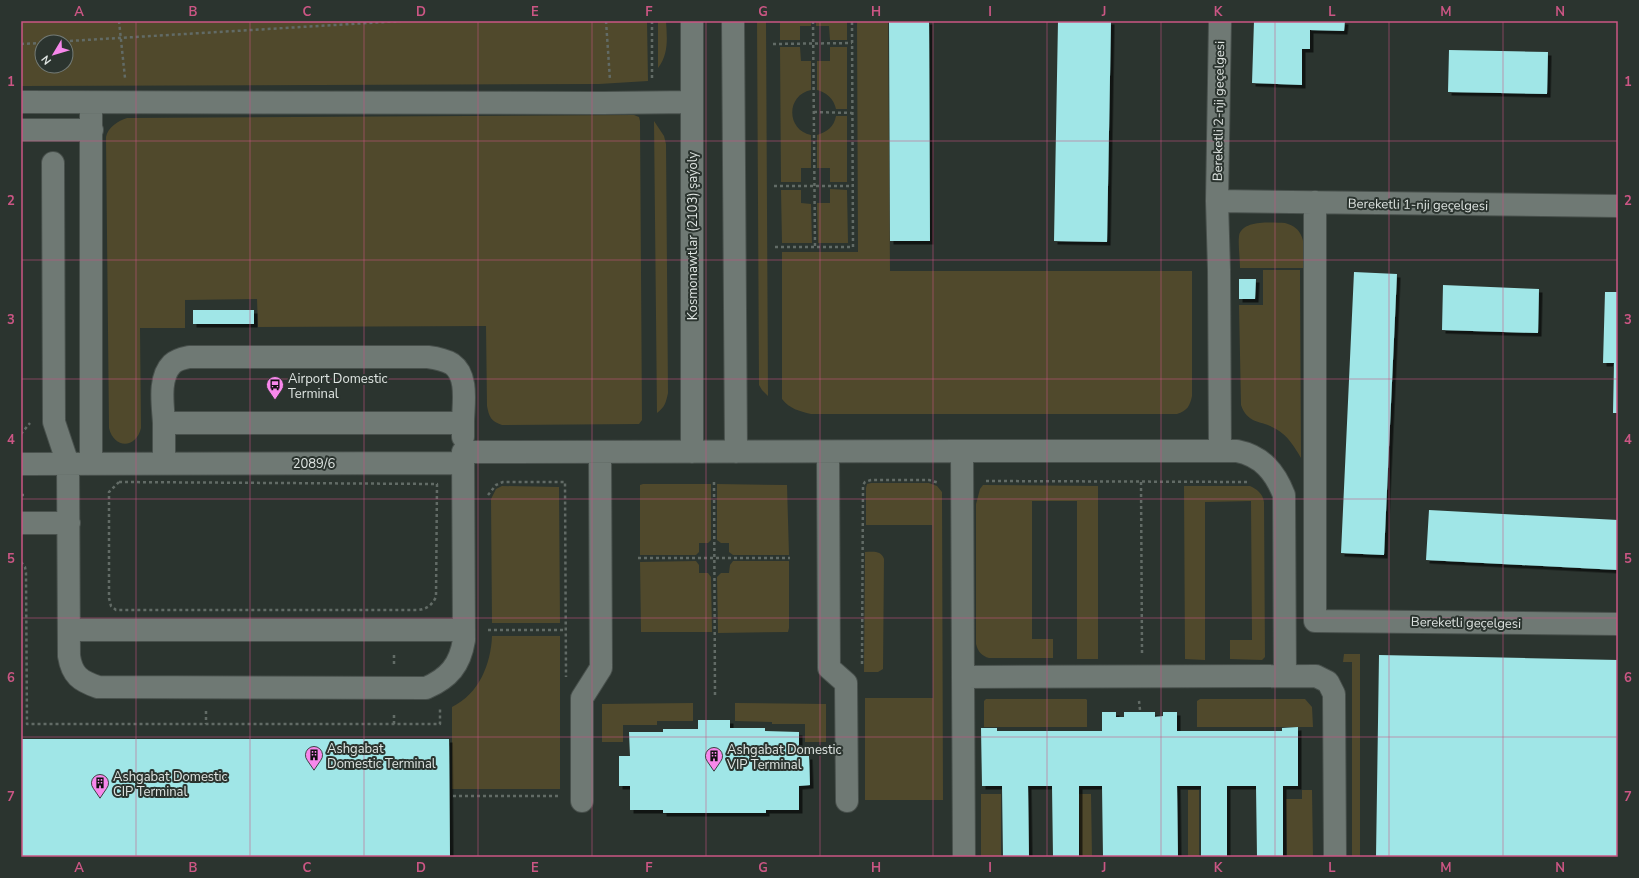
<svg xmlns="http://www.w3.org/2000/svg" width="1639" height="878" font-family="'Nunito Sans',sans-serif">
	<defs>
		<filter id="shadow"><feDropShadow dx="3.5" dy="3.5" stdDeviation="0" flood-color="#0009"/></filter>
	</defs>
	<rect width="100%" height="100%" fill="#2b342f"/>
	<!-- green -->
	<path fill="#50492c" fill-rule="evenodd" d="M21,21H647L648,81L599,84L21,86ZM42,42H66V66H42Z
		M658,21H666C667,38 669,54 658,68Z
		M757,21H766L768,396L762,390L759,385Z
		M780,21H811V26H800V40H780Z
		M816,21H847V40H830L829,26H816Z
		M857,21H888L890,271H1192V396C1190,406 1187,411 1177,414H811C799,411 790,409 782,399V252H858Z
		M780,47H800L801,61H811V90C786,95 786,130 811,135V168H801V182H781Z
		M830,47H847V109H836C834,99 826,92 817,90V61H830Z
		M634,115L639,117L640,121L642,420L639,424L502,425C491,421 489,417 487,406L486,326L258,327L257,299L185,300V328H140L141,428C136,449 114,449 109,428L106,137C108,127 118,121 127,118Z
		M836,116H847V182H830V168H817V135C827,132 834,127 836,116Z
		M654,121L664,136L666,144L668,393C666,402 665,407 657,413Z
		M830,189L847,190L848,243H818L817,203H830Z
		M781,190H801V203L811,204L812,243H782Z
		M1285,223C1308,229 1304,250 1304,268H1240C1240,258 1238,246 1239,236C1242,219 1274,223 1285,223Z
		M1263,270H1300L1301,458C1294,446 1288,436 1276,429C1262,420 1248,425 1241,405L1239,305H1263Z
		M871,483H929L937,486L942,492L943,800H865V698H933L932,525H866V488L867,484Z
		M643,484H711V540L708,543H699V552L696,555H640V485Z
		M717,484L787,485L789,555H733L729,552V543H721L717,540Z
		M983,485L1098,486V659H1077V501H1032V639H1053V658H989C982,656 978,652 976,644V504L980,489Z
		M502,486L559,487L560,623H492L491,499L496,489Z
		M1184,486H1250C1257,489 1263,494 1264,502L1265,657L1262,660L1230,659V640H1252L1251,501L1205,502V660L1185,659Z
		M865,552C873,552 881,550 884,559L883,669L878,672H864Z
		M696,561L699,565V573H708L711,577L712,632H641L640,562Z
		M733,561H789V628L788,632L718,633L717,577L721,573H729L730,565Z
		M492,636H560V789H452V707C479,694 491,664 492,636Z
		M1344,654H1360V857H1352V662H1343Z
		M986,699H1086L1087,700V727H984V701Z
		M1200,699H1305L1312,707L1313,727H1197V701Z
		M693,703V721H657V725H623V742H602V704Z
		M735,703L826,704V742H805V724H772V722L735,721Z
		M1188,790H1199V857H1188Z
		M1302,790H1312L1313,857H1287L1286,799H1302Z
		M981,794H1001V857H981Z
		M1079,794H1091L1092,857H1080Z"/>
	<!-- building -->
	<path fill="#a0e6e7" filter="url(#shadow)" d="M889,21H929L930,241H890Z
		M1058,21H1111L1107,242L1054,241Z
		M1254,21H1345L1344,31L1310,30V49H1302V85L1252,83Z
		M1449,50L1548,52L1547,94L1448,92Z
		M1354,272L1397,274L1384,555L1341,553Z
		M1239,279H1256L1255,299H1239Z
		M1443,285L1539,289L1538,333L1442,330Z
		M1605,292H1618V413H1613L1614,363H1603Z
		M193,310H254V324H193Z
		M1429,510L1618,520V570L1426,560Z
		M1379,655L1618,660V857H1376Z
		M1102,712H1116V717H1124V712H1155V717L1163,716V712H1177V731H1282V728L1298,727V786H1283V857H1257L1256,786H1227V857H1201V786H1177L1178,857H1103L1102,786H1079V857H1053L1052,786H1028L1029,857H1003L1002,786H982L981,728H997V731H1102Z
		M698,720H730V728H765V731L799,732V756H809L810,785L799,786V810H766V813H663V810H630V786H619V756H630L629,732H663V729H698Z
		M21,739H449L450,857H21Z"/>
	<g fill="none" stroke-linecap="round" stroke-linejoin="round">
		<defs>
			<path id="minor" d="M692,21V452
				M733,21L736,452
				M1220,21L1217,201L1219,270L1220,451
				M21,102L603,103L692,102
				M21,130H92
				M53,163L54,422L68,464L69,656C72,675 80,681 98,687L426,688C449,678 460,665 464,640L463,452L962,451
				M1217,201L1618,206
				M1315,202V621L1618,624
				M164,423C163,405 158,378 172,364C176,360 184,358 189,357H428C436,358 445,360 452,364C469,376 463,405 463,423
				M828,452L829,668L846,683L847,801
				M91,463V104
				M164,463V423H463V437
				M21,464L463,463
				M21,523H69
				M69,630H464
				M1285,676L1284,495C1275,472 1262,456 1237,451H962L963,677L1316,676L1328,682L1334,694L1335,857
				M963,677L964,857
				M582,801V698L601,668L600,452"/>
		</defs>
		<!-- minor casing -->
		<use href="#minor" stroke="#48504c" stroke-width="24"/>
		<!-- path -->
		<path stroke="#626b66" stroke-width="2.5" stroke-dasharray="3 3" stroke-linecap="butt" d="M119,21L125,78
			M606,21L610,80
			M813,21L815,247
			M52,42L401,21
			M21,44L42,43
			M773,44L852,43
			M652,78V21
			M814,112L852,113
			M774,186H852
			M775,247H853L852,21
			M21,434L30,423
			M986,481L1247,482
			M119,482L437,484L436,597C432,605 427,609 418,610H116L111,606L109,598V492Z
			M714,482L715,696
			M1141,482L1142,653
			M21,495H26
			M488,495L496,485L503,482H565L566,677
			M638,558H790
			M21,562L25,567L26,573L27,724H440V709
			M488,630H566
			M394,664V653
			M862,664L863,485L865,482L871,480H929L939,483
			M1139,701L1140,710
			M206,711V724
			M394,724V712
			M453,796H558"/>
		<!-- minor -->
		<use href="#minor" stroke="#6f7974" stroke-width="22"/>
	</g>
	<!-- grid -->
	<path fill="none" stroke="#cb5684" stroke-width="1" stroke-opacity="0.55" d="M136,21V857M250,21V857M364,21V857M478,21V857M592,21V857M706,21V857M820,21V857M933,21V857M1047,21V857M1161,21V857M1275,21V857M1389,21V857M1503,21V857M21,141H1618M21,260H1618M21,379H1618M21,499H1618M21,618H1618M21,737H1618"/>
	<!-- icons -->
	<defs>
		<symbol id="bus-pin" viewBox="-11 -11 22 30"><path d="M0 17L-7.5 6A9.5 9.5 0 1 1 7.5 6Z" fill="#f788eb" stroke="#2b342f"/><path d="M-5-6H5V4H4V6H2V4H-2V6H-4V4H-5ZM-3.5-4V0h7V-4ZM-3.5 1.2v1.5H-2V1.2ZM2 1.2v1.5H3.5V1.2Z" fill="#111"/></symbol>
		<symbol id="building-pin" viewBox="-11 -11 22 30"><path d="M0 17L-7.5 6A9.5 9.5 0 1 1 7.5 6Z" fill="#f788eb" stroke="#2b342f"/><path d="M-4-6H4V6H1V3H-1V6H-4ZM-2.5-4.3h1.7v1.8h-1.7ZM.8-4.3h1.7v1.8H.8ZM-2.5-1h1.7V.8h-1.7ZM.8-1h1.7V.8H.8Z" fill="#111"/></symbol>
	</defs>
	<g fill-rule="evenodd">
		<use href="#bus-pin" x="265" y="375" width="20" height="27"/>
		<use href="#building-pin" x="304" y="745" width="20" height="27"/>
		<use href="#building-pin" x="704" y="746" width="20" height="27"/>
		<use href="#building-pin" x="90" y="773" width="20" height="27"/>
	</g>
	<g text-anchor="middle" stroke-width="4" stroke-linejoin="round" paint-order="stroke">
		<!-- street labels -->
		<g font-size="13" fill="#dfe5e2" stroke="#2b342f">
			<text transform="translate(1218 111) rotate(-89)" y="5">Bereketli 2-nji geçelgesi</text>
			<text transform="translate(1418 204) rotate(1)" y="5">Bereketli 1-nji geçelgesi</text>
			<text transform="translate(692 236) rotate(-90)" y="5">Kosmonawtlar (2103) şaýoly</text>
			<text x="314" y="468">2089/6</text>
			<text transform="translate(1466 622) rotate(1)" y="5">Bereketli geçelgesi</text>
		</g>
		<!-- poi labels -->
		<g font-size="13" fill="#dfe5e2" stroke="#2b342f" text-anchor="start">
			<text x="288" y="383">Airport Domestic<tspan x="288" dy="15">Terminal</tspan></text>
			<text x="327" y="753">Ashgabat<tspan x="327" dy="15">Domestic Terminal</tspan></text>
			<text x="727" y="754">Ashgabat Domestic<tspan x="727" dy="15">VIP Terminal</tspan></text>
			<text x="113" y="781">Ashgabat Domestic<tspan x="113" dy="15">CIP Terminal</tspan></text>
		</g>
	</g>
	<!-- border -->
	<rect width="1639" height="878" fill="none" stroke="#2b342f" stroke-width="44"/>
	<!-- north arrow -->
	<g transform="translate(54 54) rotate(232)"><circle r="19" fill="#2b342f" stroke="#737b77"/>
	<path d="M0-3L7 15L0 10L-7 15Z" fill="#f788eb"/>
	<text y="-6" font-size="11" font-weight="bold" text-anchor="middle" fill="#dfe5e2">N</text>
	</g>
	<rect x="22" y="22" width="1595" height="834" fill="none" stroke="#cb5684" stroke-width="1.5"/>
	<g font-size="13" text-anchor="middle" font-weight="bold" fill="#cb5684">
		<text x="79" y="16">A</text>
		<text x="193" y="16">B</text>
		<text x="307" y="16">C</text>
		<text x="421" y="16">D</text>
		<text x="535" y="16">E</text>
		<text x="649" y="16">F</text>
		<text x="763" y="16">G</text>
		<text x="876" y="16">H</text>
		<text x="990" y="16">I</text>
		<text x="1104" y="16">J</text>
		<text x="1218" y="16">K</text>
		<text x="1332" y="16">L</text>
		<text x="1446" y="16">M</text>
		<text x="1560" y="16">N</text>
		<text x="11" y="86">1</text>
		<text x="1628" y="86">1</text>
		<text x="11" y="205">2</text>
		<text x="1628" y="205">2</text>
		<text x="11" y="324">3</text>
		<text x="1628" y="324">3</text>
		<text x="11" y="444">4</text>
		<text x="1628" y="444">4</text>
		<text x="11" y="563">5</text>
		<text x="1628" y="563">5</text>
		<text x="11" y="682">6</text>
		<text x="1628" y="682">6</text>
		<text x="11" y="801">7</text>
		<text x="1628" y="801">7</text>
		<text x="79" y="872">A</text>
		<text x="193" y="872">B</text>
		<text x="307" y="872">C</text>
		<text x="421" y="872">D</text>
		<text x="535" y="872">E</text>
		<text x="649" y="872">F</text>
		<text x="763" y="872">G</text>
		<text x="876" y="872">H</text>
		<text x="990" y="872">I</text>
		<text x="1104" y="872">J</text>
		<text x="1218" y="872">K</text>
		<text x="1332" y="872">L</text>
		<text x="1446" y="872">M</text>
		<text x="1560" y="872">N</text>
	</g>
</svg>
